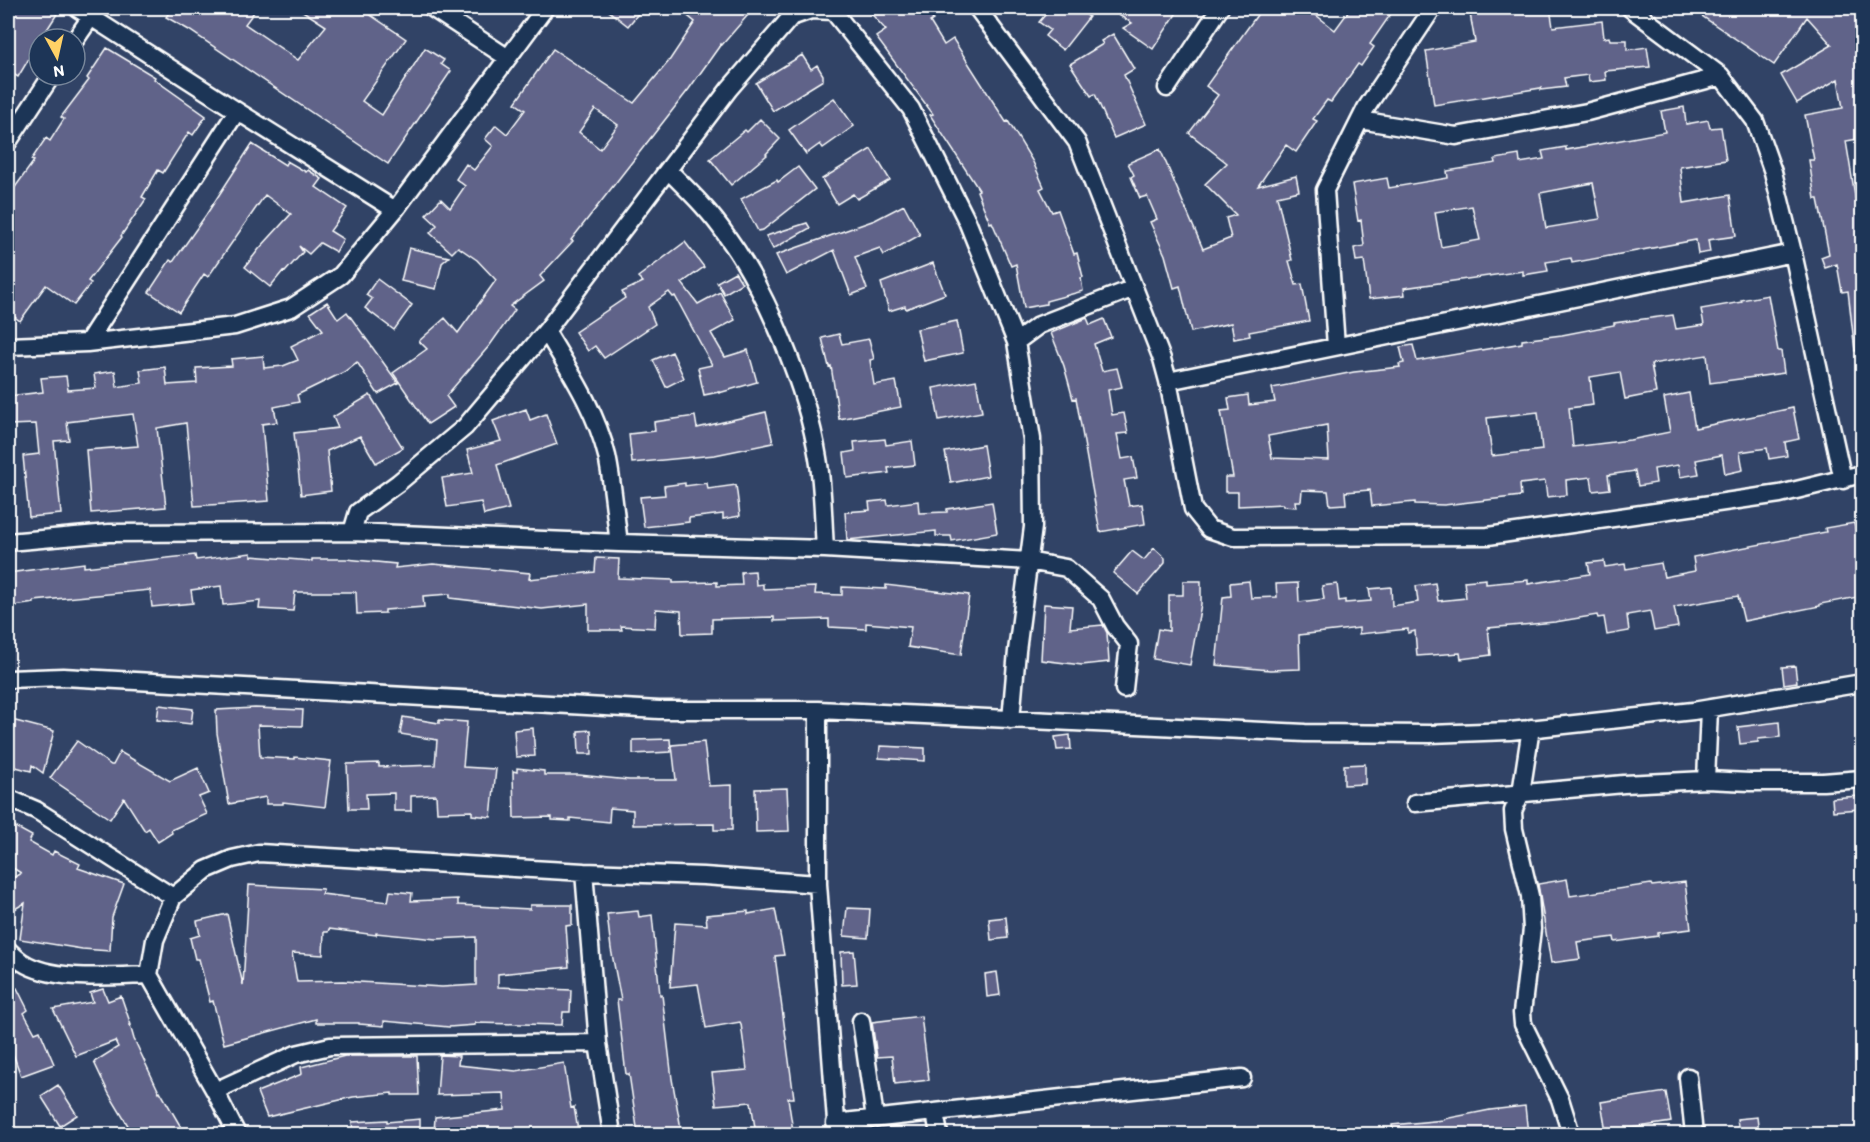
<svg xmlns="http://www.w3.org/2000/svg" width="1870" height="1142" font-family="Itim,sans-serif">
	<rect width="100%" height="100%" fill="#314366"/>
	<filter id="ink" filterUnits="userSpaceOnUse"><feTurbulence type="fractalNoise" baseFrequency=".0167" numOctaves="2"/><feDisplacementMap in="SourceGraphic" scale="12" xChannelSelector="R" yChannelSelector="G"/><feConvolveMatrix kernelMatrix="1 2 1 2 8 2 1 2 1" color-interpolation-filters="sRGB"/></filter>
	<g filter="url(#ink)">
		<!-- building -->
		<path fill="#616489" stroke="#fff" stroke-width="1.5" fill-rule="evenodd" d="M8,8H46L57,14L41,39H39V42L18,77L8,71Z
			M172,8H257L245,24L298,60L326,26L298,8H360L406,39L362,101L382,115L425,48L444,60L441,64L451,71L388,164L189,30L166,17Z
			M605,8H643L628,26Z
			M678,8H754L722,45L721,44L689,89L571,240L573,241L540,276L544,281L510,306L515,310L490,345L446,396L454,407L428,424L393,373L427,349L419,341L445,318L458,333L496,280L477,260L458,247L452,253L430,233L437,225L426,215L441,199L450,208L465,186L456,179L466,164L474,170L493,146L485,139L496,125L507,134L525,110L515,103L553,49L634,103L669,61L695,22ZM595,109L618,125L600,149L579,132Z
			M866,8H926L933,20L930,22L944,45L953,39L1006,122L1008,121L1033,162L1044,187L1040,189L1052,212L1058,210L1074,254L1077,253L1083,277L1081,278L1083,291L1046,301V304L1024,308L1016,264L1011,266L992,222L990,223L977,191L979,190L930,115L933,114L876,37L886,30Z
			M1051,8H1077L1089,17L1063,50L1045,36L1050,30L1039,22Z
			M1107,8H1180L1153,49L1123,28L1132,23Z
			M1262,8H1307L1335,30L1351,8H1395L1370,44L1374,47L1361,66L1358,64L1331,102L1327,100L1313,119L1317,121L1296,152L1286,145L1258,186L1296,176L1299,191L1277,196L1292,260L1289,261L1296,285L1302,284L1309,321L1249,332L1250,336L1234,339L1231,323L1191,332L1180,286L1174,288L1165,255L1150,222L1157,219L1147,196L1140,198L1131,177L1134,175L1128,163L1160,149L1203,249L1231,238L1226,218L1236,215L1205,184L1227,163L1189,133L1218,95L1206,86Z
			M1469,8H1550L1553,27L1602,21L1604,38L1609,37L1610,40H1627V50L1647,47L1650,67L1605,71L1606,80L1589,82L1588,75L1564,78L1566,87L1541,90V88L1434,105L1426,51L1475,42Z
			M1708,8H1863V138L1846,141L1856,202H1860L1863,212V350L1855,351L1848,291L1842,292L1837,264L1825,268L1821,257L1829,254L1818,199H1815L1809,160H1814L1805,115L1843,108L1838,79L1797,103L1781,75L1832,45L1807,17L1774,65L1702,16Z
			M1113,34L1134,69L1124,75L1146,124L1114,138L1095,94L1091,96L1070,64L1103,44L1101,41Z
			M107,48L155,77L154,79L206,116L193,135L189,132L163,173L158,170L142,197L146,199L121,236L122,237L88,281L91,283L74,305L46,285L20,321L8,312V197L34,161L31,160L46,138L50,141L64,119L61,117L89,80L87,78Z
			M802,55L811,69L817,65L823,75V80L773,111L756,83Z
			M834,98L854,126L823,148L820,144L806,154L789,130Z
			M1684,107L1686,124L1708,120L1710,128L1721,127L1726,160L1680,167L1684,203L1730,195L1736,236L1708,240L1710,252L1698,254L1696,240L1572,263L1571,258L1546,262L1548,271L1523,275V271L1404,288L1405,295L1369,299L1364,260L1356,261L1354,248L1364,246L1361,220L1358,221L1352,184L1387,178L1389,188L1448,178L1447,171L1496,163L1495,159L1519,155L1520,163L1544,159L1542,151L1566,147V150L1665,132L1661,111ZM1593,183L1600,219L1546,228L1540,193ZM1472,206L1480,240L1441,247L1435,212Z
			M760,119L780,139L766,154L767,155L731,185L710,159L745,130L747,132Z
			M252,144L285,165L287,161L306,172L308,170L322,179L316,187L347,208L330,231L343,239L336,252L320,243L309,254L299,246L303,252L285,272L283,271L270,287L245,267L259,249L291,214L265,195L208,277L204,274L179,312L149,292L170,260L173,262L206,215Z
			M871,149L890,180L857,199L853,194L837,204L822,179Z
			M798,167L815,189L763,230L758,231L741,199L777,180L778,182Z
			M904,205L920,235L884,255L880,248L855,257L867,289L851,295L834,250L786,275L776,255L875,220Z
			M807,223L810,228L773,249L766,236Z
			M685,242L704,267L682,283L698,304L720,292L735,320L711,333L725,357L748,350L757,382L719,393V392L704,395L698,368L712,365L675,296L673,297L669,292L648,307L655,324L604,358L595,346L588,351L575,332L625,298L622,292L643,282L638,277Z
			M409,248L449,257L442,263L436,289L401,281Z
			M933,263L945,294L906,309L905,306L889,311L881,283Z
			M735,272L742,283L724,294L717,282Z
			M377,279L412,305L394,330L365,308L372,299L366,295Z
			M1768,295L1778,351H1781L1784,373L1710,383L1707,355L1651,364L1656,393L1625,399L1620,372L1590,377L1593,405L1569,408L1573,447L1630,440L1670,432L1664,398L1689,393L1695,428L1793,408L1799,439L1785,442L1787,456L1769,459L1767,448L1740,452L1743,470L1725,474L1722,455L1696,460L1699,474L1680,477L1678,465L1654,469L1656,483L1638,486L1635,471L1608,475L1610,489L1593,491L1591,477L1566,480L1567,495L1547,497L1545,481L1520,484L1521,496L1444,505L1415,504V502L1372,506L1370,490L1345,492L1346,504L1330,505L1328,491L1302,490L1301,501H1295L1296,507L1283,506V504L1238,506V492H1225V477H1233L1221,411L1230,410L1228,398L1248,395L1249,405L1275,402L1272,388L1354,372L1400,367L1399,364L1404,363L1400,347L1413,345L1417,361L1522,343V340L1562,335L1614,325V323L1673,315L1676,329L1704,325L1701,309L1742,302L1741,300ZM1538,412L1542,450L1492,456L1487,418ZM1327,425L1329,460L1272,458L1268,436Z
			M327,302L338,319L347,312L398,383L378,394L357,362L344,372L297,395L299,402L274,407L277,422L262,424L269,501L194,506L186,423L157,428L166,507L91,513L86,450L138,446L133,414L67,422L69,440L54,441L61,514L29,517L23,456L39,454L36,424L8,425V396L43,392L41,378L66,376L68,390L96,388L94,374L115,371L117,387L142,383L140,370L165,367L167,385L197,383L196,368L232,366L231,359L263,356L264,368L283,366L298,360L291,346L323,330L310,313Z
			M1087,318L1090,325L1104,319L1111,337L1094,344L1102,371L1117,368L1122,387L1108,390L1112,415L1124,413L1128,433L1117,434L1122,459L1133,457L1137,478L1124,480L1129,506L1142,504L1145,524L1100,532L1076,398L1073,399L1064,366L1051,333Z
			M957,321L963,353L924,361L917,329Z
			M839,334L842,344L869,339L874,359L870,360L874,385L896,381L901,407L839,419L831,366L829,367L822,338Z
			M672,352L684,378L666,387L653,360Z
			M976,380L982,412L939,420L933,388Z
			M370,395L403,448L376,463L360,436L327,451L331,491L301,495L294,433L338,428L333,417Z
			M526,409L530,420L546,414L557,444L497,465L509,509L484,515L481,502L447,507L442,478L473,473L467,450L501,441L493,421Z
			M766,412L773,443L715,455L632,463L629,434L655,431L654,422L695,416L697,428Z
			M885,439L886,445L912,441L915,465L888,468L889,473L847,478L844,453L855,451L854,442Z
			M983,445L988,476L951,483L945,452Z
			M685,483V486L707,483L708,489L736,485L740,516L723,519V514L689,518V522L644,527L640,497L665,495L664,486Z
			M887,500L888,505L918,501L919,513L947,512V509L992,502L997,533L952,541L951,536H936V531L847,540L845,512L870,510L869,502Z
			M1854,523L1863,572V596L1820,604V606L1744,621L1738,596L1674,607L1678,627L1654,631L1650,611L1627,615L1629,631L1607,635L1604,617L1598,618L1597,615L1555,622L1488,628L1491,655L1461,659L1460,653L1417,656L1415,631L1408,633V629L1359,634V628L1299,635L1300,669L1270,670L1216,665L1223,597L1231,596L1230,583L1249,581L1251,598L1277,597L1276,584L1298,583L1299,602L1324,599L1322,586L1337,584L1339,601L1345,600V603L1371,601L1369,589L1391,587L1392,606L1418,602L1416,586L1435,583L1438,601L1466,598L1464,581L1486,579V584L1528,580V584L1590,574L1588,563L1604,561L1605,567L1625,564L1626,569L1661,563L1664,577L1695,571L1693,557L1826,532L1825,528Z
			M1154,548L1165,558V563L1138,594L1113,573L1132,551L1144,560Z
			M251,553V556L312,561V559H346L396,564L395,568L433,564L530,573L529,579L595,572L596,558L619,559L618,578L673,580V583L717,582V586L742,585L741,572L755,571L756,585L763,584V589L816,587L815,594L842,595V587L886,589V585L969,595L961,655L908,647L911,627L866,623V629L829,627V619L774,621V617L712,619V633L682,634L681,611L656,609L655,628L621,626L622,630H588V604L542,609L450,598V594L423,596L424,607L385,610V613L357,614L356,592H295L293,611L259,609L260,601L223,605L221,586L191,590L193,603L152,607L150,590L34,601V603L8,607V573L84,563V567L195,555L196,560Z
			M1183,581H1201V604L1190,665L1153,659L1158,629L1169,631V595H1183Z
			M1044,604L1072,606L1070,628L1103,625L1107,633L1109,662L1082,665L1041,660Z
			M1795,666L1797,682L1784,684L1782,667Z
			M159,705L193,709L191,724L157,720Z
			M255,708L303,710L302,726L258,725L260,757L295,759V757L331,761L325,807L283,802V804H266V797L229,804L217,733L216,710Z
			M403,717L439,723V720L467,722L463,767L496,769L491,817L472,815V811L437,812L436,795L411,796V811H394V793L366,794L367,809H349L347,764L379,763V767L435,765L437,740L400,734Z
			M8,719L54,731L43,773L32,765L31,771L8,765Z
			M1779,722L1780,737L1758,739V742L1740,744L1738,727Z
			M533,728L535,756L516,757L514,730Z
			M591,730L592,754H579L578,731Z
			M1070,735L1071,749L1057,750L1055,737Z
			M670,739L671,752L633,754V740Z
			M77,741L111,765H113L120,752L170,781L198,768L209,793L199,797L207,814L171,830L172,833L158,842L149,828L145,831L124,798L110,819L50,778Z
			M704,742L709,786L732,785V830H714V824L633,825V810L610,808L609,822L570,818V821L552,820V817L514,818L513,771L517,772V768L544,771V775H579L629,780H676L672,745Z
			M880,746L925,748V761L879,758Z
			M1365,764V784L1344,785V765Z
			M787,788L789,831L756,832L755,789Z
			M1859,796L1860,809L1833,811L1832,798Z
			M8,823L32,836L29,842L52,855L54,851L80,864L78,868L124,884L112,917L110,951L82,949L20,939L25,903L8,913V881L21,873L8,865Z
			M1567,879L1570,896L1651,884L1652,886L1685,882L1691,929L1658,933V936L1615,942L1614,937L1577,942L1580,959L1551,963L1538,884Z
			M249,885L323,889L322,894L388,902L390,891L412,893L411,901L458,899V905L530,909V905H572V925L566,926L569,967L498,974V987L571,990L570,1012H563L562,1025L475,1023V1025L449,1027L384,1021V1026L359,1024V1023H316V1019L224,1044L213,1001L210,1002L199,959H195L190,938L200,935L197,921L227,914L243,985ZM329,929L376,935V933L436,939L476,937V985L442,987L343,981L297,982L292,953L323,955L324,932H328Z
			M847,908L870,909L868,938L844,936Z
			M775,909L784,955L775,956L794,1098H788L793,1131L756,1134L751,1102L716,1105L712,1073L747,1070L741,1024L740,1022L706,1028L698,984L670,987L675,923L707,925L706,915L748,911V914Z
			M638,911L639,917L652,915L660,995H662L672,1079L682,1134H638L629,1074H626L617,1000H621L611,949L607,914Z
			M1006,917L1008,938L991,940L989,919Z
			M854,951L857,984L842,985L841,952Z
			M997,972L1000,995L987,997L985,974Z
			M17,988L28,1010L24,1013L35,1033L40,1031L54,1064L21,1076L8,1040V993Z
			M103,989L108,1001L121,996L131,1025H130L134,1039L159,1092L160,1091L185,1134H133L109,1094L94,1062L118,1047L115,1041L76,1056L53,1009L93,1002L90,993Z
			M921,1016L929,1080L895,1084L892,1056L877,1057L872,1022Z
			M440,1055L459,1056L458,1065L516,1071L564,1063L571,1108L574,1107L578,1130L570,1131L571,1134H434L435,1117L505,1110L504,1093L437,1095Z
			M345,1056H417L419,1095H392V1093L353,1097L267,1117L257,1092L302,1074L301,1067Z
			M58,1085L77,1115L60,1126L41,1096Z
			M1666,1092L1671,1122L1606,1132L1601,1102Z
			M1525,1106L1528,1134H1393L1392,1125L1444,1120V1119L1490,1110Z
			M1757,1117L1759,1134H1739L1737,1119Z
			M420,1119V1134H353L352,1122L387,1120V1122Z"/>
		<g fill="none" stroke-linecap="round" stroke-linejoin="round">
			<defs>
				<path id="minor" d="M77,8L237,111L395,210
					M432,8L508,58
					M977,8L1077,142L1162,359L1168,381L1193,509L1209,529L1233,537L1488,536L1780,494L1862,474
					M1630,8L1721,76L1755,121L1773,172L1793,253L1843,480
					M75,40L91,17
					M1167,88L1220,8
					M1360,120L1456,136L1587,112L1721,76
					M8,142L52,75
					M668,170C689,191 710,211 726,235C767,291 807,390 818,458C823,487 823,519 825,549
					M546,331C569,370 596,410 607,456C613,484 615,515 619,543
					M1016,342L1039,325L1134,288
					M87,343L237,111
					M8,346L87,343L235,326L291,308L341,275L395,210L545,8
					M1336,346L1325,190L1366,108L1433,8
					M1168,381L1793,253
					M352,532L358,512L398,483L465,427L546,331L729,89L791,17L811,10L833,11L911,109L967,221L1016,342L1032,439L1033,527L1017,651L1011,720
					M8,542L109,533L352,532L619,543L825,549L1028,561L1066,568L1101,599L1115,626L1129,644L1124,689
					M8,679L63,677L659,710H818L1305,733L1430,734L1510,731L1693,711L1862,683
					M818,710V884L837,1134
					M1531,728L1521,793L1513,811L1514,829L1530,896L1532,929L1522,1013L1523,1024L1560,1099L1571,1134
					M1706,780L1709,709
					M8,798L36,810L173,897
					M1415,803L1624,784L1706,780L1750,782H1823L1862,779
					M584,872L598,1043L612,1134
					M8,950C12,954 17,959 22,962C52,982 114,976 149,975
					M861,1021L875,1118
					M1688,1077L1694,1134
					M215,1091L296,1054L330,1046L598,1043
					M935,1113L939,1134
					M835,1123L1242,1078
					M237,1134L215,1091L149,975L155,940L173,897L206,870L232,859L259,853L584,872L704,876L818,884"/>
			</defs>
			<!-- minor casing -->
			<use href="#minor" stroke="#fff" stroke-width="21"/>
			<!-- minor -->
			<use href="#minor" stroke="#1d3557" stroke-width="16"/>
		</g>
	</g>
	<!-- margin -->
	<rect width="1870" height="1142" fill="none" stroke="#1d3557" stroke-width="30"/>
	<rect x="15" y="15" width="1840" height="1112" fill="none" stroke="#fff" stroke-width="2" filter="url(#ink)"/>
	<!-- north arrow -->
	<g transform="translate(57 57) rotate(172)"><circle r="28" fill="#1d3557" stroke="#77869a" stroke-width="1.5"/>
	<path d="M0-4.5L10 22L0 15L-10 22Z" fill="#ffd166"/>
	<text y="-9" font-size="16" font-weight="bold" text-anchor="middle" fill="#ffffff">N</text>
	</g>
</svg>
